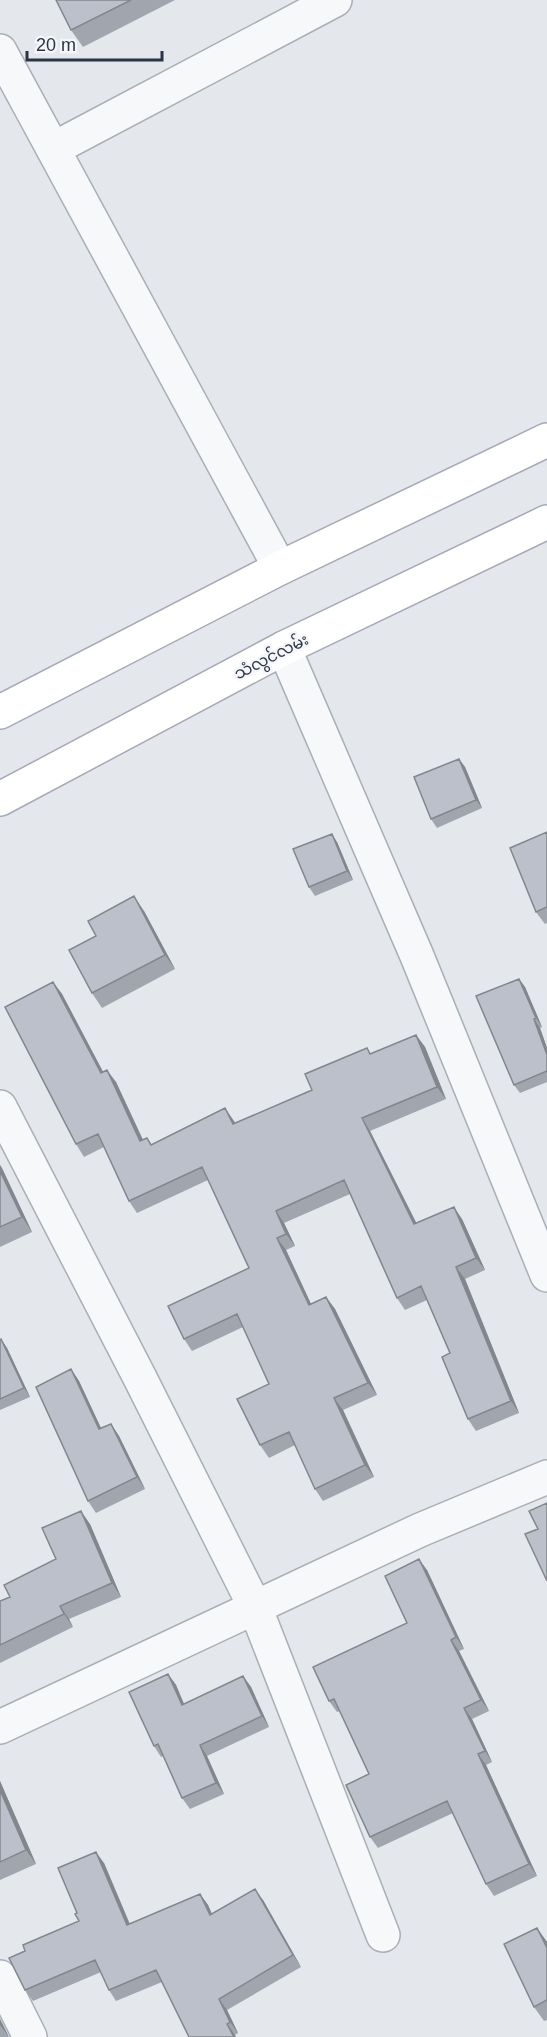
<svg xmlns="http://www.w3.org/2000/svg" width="547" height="2037" font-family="Arial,'Noto Sans Myanmar',sans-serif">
	<rect width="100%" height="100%" fill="#e4e7ec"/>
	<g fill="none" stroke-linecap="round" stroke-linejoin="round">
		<defs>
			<path id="street" d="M0,51L280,568
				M53,149L335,0
				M284,648L417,956L547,1275
				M0,1107L140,1378L255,1607L383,1935
				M0,1727L420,1530L547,1477
				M0,1977L30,2037"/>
			<path id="primary" d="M0,712L280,568L547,440
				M0,799L284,648L547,522"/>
		</defs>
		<!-- street casing -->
		<use href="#street" stroke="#a9aeb7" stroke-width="36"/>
		<!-- primary casing -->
		<use href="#primary" stroke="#a3abb8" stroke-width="36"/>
		<!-- street -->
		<use href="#street" stroke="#f7f8fa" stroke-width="33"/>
		<!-- primary -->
		<use href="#primary" stroke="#fff" stroke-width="33"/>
	</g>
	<!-- wall -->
	<path fill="#a1a5ae" d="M56,0H175L83,47L71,30Z
		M459,759L465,767L482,808L437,828L431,819Z
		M547,832V923L545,924L536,912Z
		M337,842L353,880L315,896L309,887Z
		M144,911L175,969L102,1008L92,993Z
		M519,979L525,987L542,1027L540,1028L547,1048V1082L520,1093L514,1085Z
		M53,982L62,994L103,1072L116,1082L143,1140L147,1138L152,1145L234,1121L235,1123L312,1090L367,1048L371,1054L416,1035L425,1047L446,1099L370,1131L416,1223L462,1219L485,1270L465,1279L519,1413L476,1431L468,1419L450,1353L427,1300L405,1310L397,1298L350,1194L284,1223L295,1246L286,1250L311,1304L326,1297L335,1309L377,1395L343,1410L374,1477L323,1501L315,1489L295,1445L269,1458L260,1445L269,1384L243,1327L192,1351L184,1339L249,1268L208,1180L137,1213L129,1201L104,1147L84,1157L76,1144Z
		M0,1165L32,1232L0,1247Z
		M1,1339L7,1348L30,1397L0,1410V1340Z
		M71,1369L79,1381L101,1428L111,1424L119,1436L145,1489L96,1513L88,1501Z
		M90,1524L121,1597L69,1619L73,1627L0,1663V1601L10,1597L56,1559Z
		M427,1570L464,1649L459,1651L489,1711L472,1719L492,1762L486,1765L537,1876L494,1896L486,1884L453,1813L378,1848L370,1837L369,1774L340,1711L337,1712L329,1701L407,1623Z
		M168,1674L176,1685L184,1704L243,1676L251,1687L269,1727L207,1756L224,1794L190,1809L182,1798L163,1756L161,1757L154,1746Z
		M0,1781L36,1864L0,1880Z
		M104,1863L130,1924L200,1894L208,1905L212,1914L263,1900L301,1967L227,2010L238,2033L235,2035L162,1982L116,2001L109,1990L101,1972L33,2001L25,1990V1951L79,1921L77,1913Z
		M537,1928L547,1942V2020L544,2021L534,2007Z
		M0,2019L9,2037H0Z"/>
	<!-- shaded-wall -->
	<path fill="#83868d" d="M459,759L465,767L482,808L476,800Z
		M332,834L337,842L353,880L347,871Z
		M134,896L144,911L175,969L165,955Z
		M519,979L525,987L542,1027L536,1018Z
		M53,982L62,994L110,1085L101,1073Z
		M534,1019L540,1028L547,1048V1055Z
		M416,1035L425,1047L446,1099L437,1087Z
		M107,1070L116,1082L149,1153L140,1141Z
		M225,1108L234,1121L241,1136L233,1124Z
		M362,1118L370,1131L423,1236L414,1224Z
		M0,1165L2,1168L32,1232L22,1217L0,1171Z
		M454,1207L462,1219L485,1270L476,1258Z
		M276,1211L284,1223L295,1246L286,1234Z
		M277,1238L286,1250L317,1317L309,1305Z
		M456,1267L465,1279L519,1413L511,1401Z
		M326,1297L335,1309L377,1395L368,1383Z
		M1,1339L7,1348L30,1397L24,1388Z
		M71,1369L79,1381L107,1441L99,1429Z
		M334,1398L343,1410L374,1477L365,1465Z
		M111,1424L119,1436L145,1489L137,1477Z
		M81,1511L90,1524L121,1597L112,1583Z
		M419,1559L427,1570L464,1649L456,1637Z
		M60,1606L69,1619L73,1627L64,1614Z
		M451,1640L459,1651L489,1711L481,1700Z
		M168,1674L176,1685L189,1716L182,1705Z
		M243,1676L251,1687L269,1727L262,1716Z
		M464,1708L472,1719L492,1762L485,1751Z
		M200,1745L207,1756L224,1794L216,1783Z
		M478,1754L486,1765L537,1876L529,1864Z
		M0,1781L36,1864L26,1850L0,1790Z
		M96,1852L104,1863L135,1937L127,1925Z
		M255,1889L263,1900L301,1967L293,1955Z
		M200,1894L208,1905L217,1926L210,1915Z
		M537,1928L547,1942V1948Z
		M219,1999L227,2010L238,2033L230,2022Z
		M0,2019L9,2037L0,2025Z
		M227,2024L235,2035L236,2037H234Z"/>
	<!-- building -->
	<path fill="#bbc0ca" stroke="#83868d" stroke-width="1.5" d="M56,0H131L71,30Z
		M459,759L476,800L431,819L414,777Z
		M547,832V907L536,912L510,848Z
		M332,834L347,871L309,887L293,849Z
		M134,896L165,955L92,993L69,950L96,936L88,921Z
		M519,979L536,1018L534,1019L547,1055V1071L514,1085L476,996Z
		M53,982L101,1073L107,1070L140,1141L147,1138L151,1145L225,1108L233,1124L312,1090L305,1074L367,1048L370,1054L416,1035L437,1087L362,1118L414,1224L454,1207L476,1258L456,1267L511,1401L468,1419L442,1357L450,1353L421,1286L397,1298L344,1180L276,1211L286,1234L277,1238L309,1305L326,1297L368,1383L334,1398L365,1465L315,1489L289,1432L260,1445L237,1399L269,1384L237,1314L184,1339L168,1306L249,1268L202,1167L129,1201L98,1134L76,1144L5,1007Z
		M0,1171L22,1217L0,1227Z
		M1,1339L24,1388L0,1399V1340Z
		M71,1369L99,1429L111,1424L137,1477L88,1501L36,1387Z
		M547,1503V1581L525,1534L538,1529L529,1511Z
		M81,1511L112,1583L60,1606L64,1614L0,1645V1601L10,1597L4,1585L56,1559L42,1528Z
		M419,1559L456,1637L451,1640L481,1700L464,1708L485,1751L478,1754L529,1864L486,1884L447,1801L370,1837L346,1785L369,1774L334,1699L329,1701L313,1667L407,1623L385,1576Z
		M168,1674L182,1705L243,1676L262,1716L200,1745L216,1783L182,1798L158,1744L154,1746L129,1692Z
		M0,1790L26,1850L0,1862Z
		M96,1852L127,1925L200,1894L210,1915L255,1889L293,1955L219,1999L230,2022L227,2024L234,2037H189L156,1970L109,1990L95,1960L25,1990L9,1958L25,1951L23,1945L79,1921L75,1914L77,1913L58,1868Z
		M537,1928L547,1948V2000L534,2007L504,1944Z"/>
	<g text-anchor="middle" stroke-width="5" stroke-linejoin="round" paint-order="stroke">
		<!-- street labels -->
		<g font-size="16" fill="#2b3445" stroke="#f4f6f9">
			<text transform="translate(271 656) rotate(-27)" y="6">သံလွင်လမ်း</text>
		</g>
	</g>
	<!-- scale -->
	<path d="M27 51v9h135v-9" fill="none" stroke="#2b3445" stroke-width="3"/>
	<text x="36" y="51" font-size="18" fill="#2b3445" stroke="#f4f6f9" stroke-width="4.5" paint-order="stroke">20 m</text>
</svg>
